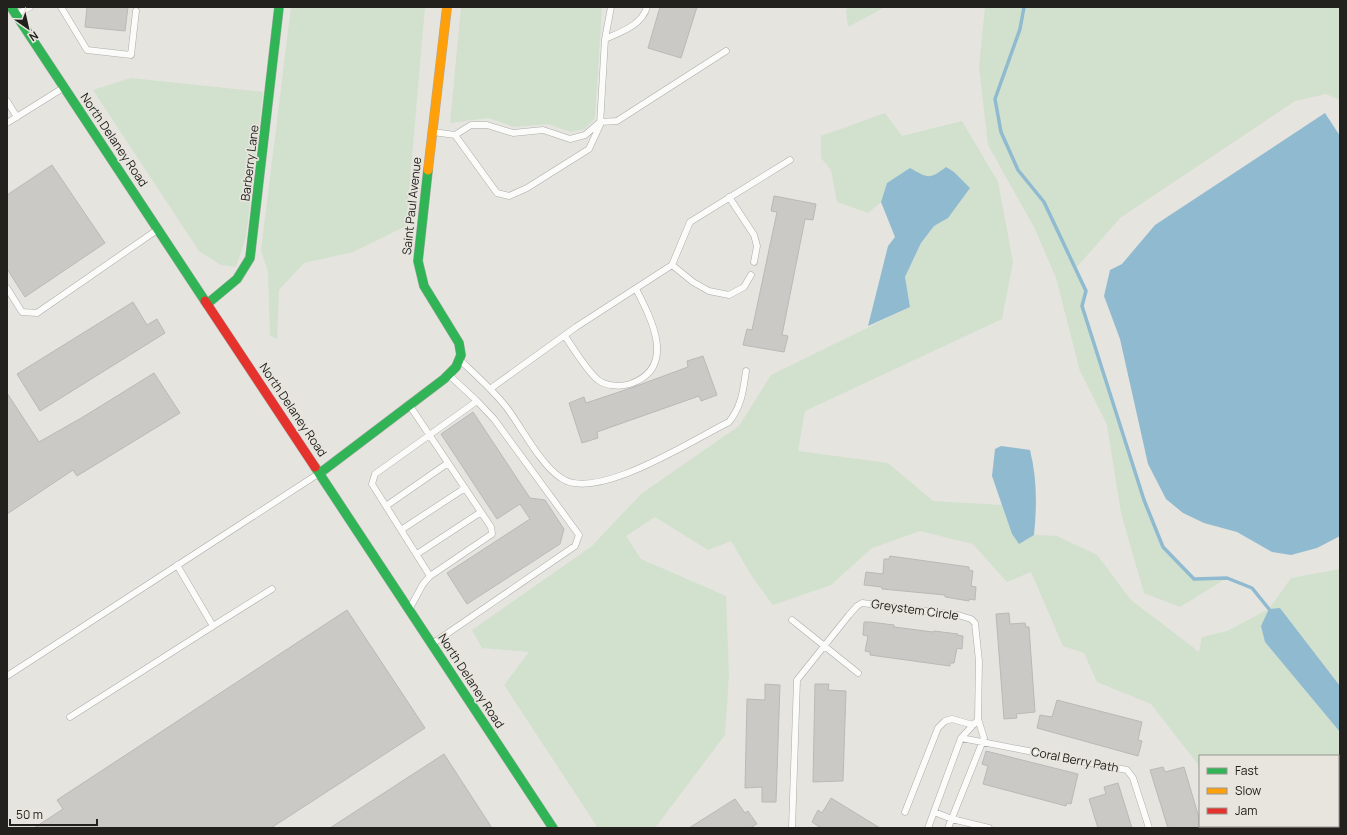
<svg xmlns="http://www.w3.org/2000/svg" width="1347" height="835" font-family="Manrope,sans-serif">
	<rect width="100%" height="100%" fill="#e5e4df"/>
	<!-- green -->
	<path fill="#d1e1ce" d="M291,7H425L406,226L353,252L304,263L279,290L277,339L270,336L268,272L261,250Z
		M461,7H602L595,118L585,129L571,132L548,124L514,127L488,118L450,123Z
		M848,7H885L848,27L846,11Z
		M985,7H1340V100L1326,94L1295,101L1120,218L1076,268L1086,291L1082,307L1144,501L1163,547L1194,579L1227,578L1180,607L1144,593L1121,513L1107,425L1080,371L1056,278L1035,229L988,145L979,67Z
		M131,78L263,92L246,237L236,267L221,265L199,251L93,90Z
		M885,113L902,136L962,121L998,182L1013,262L1002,319L805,411L798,451L888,463L933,501L1002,505L1012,534L1018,543L1034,535L1057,536L1097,555L1131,600L1199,652L1202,637L1227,631L1269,609L1291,578L1340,569V686L1280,608L1265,642L1340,732V828H1225L1224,826H1338V756H1200V769L1197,763L1151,704L1097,682L1084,653L1063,646L1031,572L1007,582L973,544L920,531L872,548L831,585L773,605L753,578L731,541L708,550L655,517L626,536L641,559L726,596L729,675L725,735L655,828H598L504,685L529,652L482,648L472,630L592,546L641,494L739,426L771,375L910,307L905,277L921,243L934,226L948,218L946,167L933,177L887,183L881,202L868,213L837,202L831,170L821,158V136Z"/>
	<!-- water -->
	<path fill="#90bad0" d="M1325,113L1340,136V536L1317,548L1291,555L1272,552L1237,532L1204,523L1183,513L1166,499L1148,464L1120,339L1104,296L1110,270L1122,264L1155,225Z
		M946,167L954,172L970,188L948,218L934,226L921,243L905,277L910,307L868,326L888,246L895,237L881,202L887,183L910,168C928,178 929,180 946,167Z
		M1001,446L1030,450C1037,478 1037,506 1034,535L1019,544L1012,534L992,476L995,449Z
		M1280,608L1340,686V732L1265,642L1261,626L1269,609Z"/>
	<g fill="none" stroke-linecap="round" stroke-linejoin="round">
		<!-- stream -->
		<path stroke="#90bad0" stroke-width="3.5" d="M1024,7L1020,29L995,99L1001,132L1018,170L1044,202L1086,291L1082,306L1144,500L1163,547L1194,579L1227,578L1252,588L1269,609"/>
	</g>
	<!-- building -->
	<path fill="#cac9c6" stroke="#bab9b6" d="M87,7H128L125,31L85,27Z
		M660,7H697L681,58L648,48Z
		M52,165L105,243L25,297L7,269V195Z
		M774,196L816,204L813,220L805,219L782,335L788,336L784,352L743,345L747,329L752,330L777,212L771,211Z
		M133,302L147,325L157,319L165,333L40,411L17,374Z
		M703,356L717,395L701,401L699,396L597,432L598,438L582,443L569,403L584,397L586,403L631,388L688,367L687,361Z
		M154,373L180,413L77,476L73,470L7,514V393L39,442L83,417Z
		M473,412L530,498L545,500L564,529L560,544L467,604L447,573L530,519L520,504L497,519L441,434Z
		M890,556L969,567V570L973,571L971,586L976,587L975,600L969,599V601L945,597V595L882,589V587L864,585L866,572L883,574L884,559H889Z
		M347,610L425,728L271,828H34L63,809L57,800Z
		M1009,613L1010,624L1025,623L1026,627H1029L1035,712L1016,714L1017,718L1004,719L996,614Z
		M864,622H870L894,625V627L933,632L934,631L958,634L957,635L963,636L962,649L957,648L954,663H950V666L870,655V652L865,651L868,636L863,635Z
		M765,684L780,685L776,802H762V787L745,788L747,699L765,700Z
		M815,684H829L828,690L846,691L843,781L813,782Z
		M1057,700L1142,722L1138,740L1142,741L1138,756L1037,728L1040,715L1052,717Z
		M986,751L1078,774L1071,804L1067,803L1066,806L983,784L988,766L982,764Z
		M444,754L492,828H330Z
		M1163,767L1165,772L1184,767L1202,828H1168L1150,770Z
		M1118,783L1132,828H1098L1089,799L1106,794L1104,787Z
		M831,798L880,828H821L812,822L818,810L822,813Z
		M735,799L745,813L748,811L757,824L750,828H689Z"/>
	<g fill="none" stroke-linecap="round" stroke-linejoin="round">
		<defs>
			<path id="lane" d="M61,7L87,50L131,55L136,11
				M17,14L30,7
				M605,39L611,7
				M7,101L17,117
				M600,122L617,121L726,51
				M7,123L63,88
				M433,132L455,135L471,125H487L513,133L543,130L570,139L585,135L600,122
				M455,135L497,193L509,196L527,188L589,149L600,125L605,39C621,32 642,25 647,7
				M729,197L754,235L757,246L754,262
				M672,265L693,282L709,291L729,295L744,287L751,275
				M7,288L22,312L37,313L157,230
				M565,336C573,348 587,371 598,380C606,386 620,387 630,384C677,368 652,320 636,289
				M462,362C478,377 494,391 507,408C522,428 540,464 561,478C596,503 694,439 729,422C742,405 743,391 746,371
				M450,376L477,401
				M490,389L576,327L672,265L690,222L790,160
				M386,506L448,463
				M401,530L465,488
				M417,554L481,512
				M430,576L372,484L375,474L477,401L494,419L579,535L575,546L432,644
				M410,608L423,584L430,576L492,534L491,527L410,406
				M792,620L858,673
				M213,626L272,589
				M7,676L318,474
				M70,717L213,626L177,565
				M961,738L1127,770L1133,778L1149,828
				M905,812L938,728L945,721L952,719L973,725
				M934,812L952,819L989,828
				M792,828L797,680L849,615L857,606L862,603L958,615L971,619L975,623L979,661L978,719L984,738L948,828
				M928,828L961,738L976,722"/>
			<path id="fast" d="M11,7L205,301
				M207,304L237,279L250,258L279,7
				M315,467L553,828
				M320,473L444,379L456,367L461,355L459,343L424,286L418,261L428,170"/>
			<path id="slow" d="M428,170L447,7"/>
			<path id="jam" d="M205,301L315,467"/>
		</defs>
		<!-- lane casing -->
		<use href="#lane" stroke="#acaca9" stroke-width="7"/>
		<!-- fast casing -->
		<use href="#fast" stroke="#acaca9" stroke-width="10"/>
		<!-- slow casing -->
		<use href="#slow" stroke="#acaca9" stroke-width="10"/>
		<!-- jam casing -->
		<use href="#jam" stroke="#acaca9" stroke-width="10"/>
		<!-- lane -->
		<use href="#lane" stroke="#fbfbfa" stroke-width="6"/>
		<!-- fast -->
		<use href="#fast" stroke="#30b455" stroke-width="9"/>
		<!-- slow -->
		<use href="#slow" stroke="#ff9f0a" stroke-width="9"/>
		<!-- jam -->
		<use href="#jam" stroke="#e5322d" stroke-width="9"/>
	</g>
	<g text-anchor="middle" stroke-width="3.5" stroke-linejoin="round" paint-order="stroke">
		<!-- street labels -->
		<g font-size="12" fill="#22211e" stroke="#e7e5dd">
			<text transform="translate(114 140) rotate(56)" y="4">North Delaney Road</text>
			<text transform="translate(250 163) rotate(-83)" y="4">Barberry Lane</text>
			<text transform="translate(412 206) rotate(-84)" y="4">Saint Paul Avenue</text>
			<text transform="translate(293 410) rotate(56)" y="4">North Delaney Road</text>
			<text transform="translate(915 610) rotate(8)" y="4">Greystem Circle</text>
			<text transform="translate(471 681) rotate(57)" y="4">North Delaney Road</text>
			<text transform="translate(1075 760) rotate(11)" y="4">Coral Berry Path</text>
		</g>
	</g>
	<!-- border -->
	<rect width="1347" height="835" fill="none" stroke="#22211e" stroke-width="16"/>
	<!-- legend -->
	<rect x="1199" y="755" width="140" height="72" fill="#e7e5dd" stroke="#989791"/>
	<rect x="1207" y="768" width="20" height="6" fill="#30b455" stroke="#989791"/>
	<text x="1235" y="775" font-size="12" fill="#22211e">Fast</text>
	<rect x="1207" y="788" width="20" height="6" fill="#ff9f0a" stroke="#989791"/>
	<text x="1235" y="795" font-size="12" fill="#22211e">Slow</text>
	<rect x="1207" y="808" width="20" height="6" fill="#e5322d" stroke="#989791"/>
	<text x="1235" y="815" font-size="12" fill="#22211e">Jam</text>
	<!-- north arrow -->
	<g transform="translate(28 28) rotate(146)" stroke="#e7e5dd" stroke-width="3" paint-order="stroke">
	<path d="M0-3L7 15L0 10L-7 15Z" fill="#22211e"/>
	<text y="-6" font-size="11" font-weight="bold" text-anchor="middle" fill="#22211e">N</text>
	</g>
	<!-- scale -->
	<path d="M10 819v6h87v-6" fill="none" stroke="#22211e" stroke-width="2"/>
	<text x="16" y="819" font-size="12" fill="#22211e" stroke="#e7e5dd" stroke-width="3" paint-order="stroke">50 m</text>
</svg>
